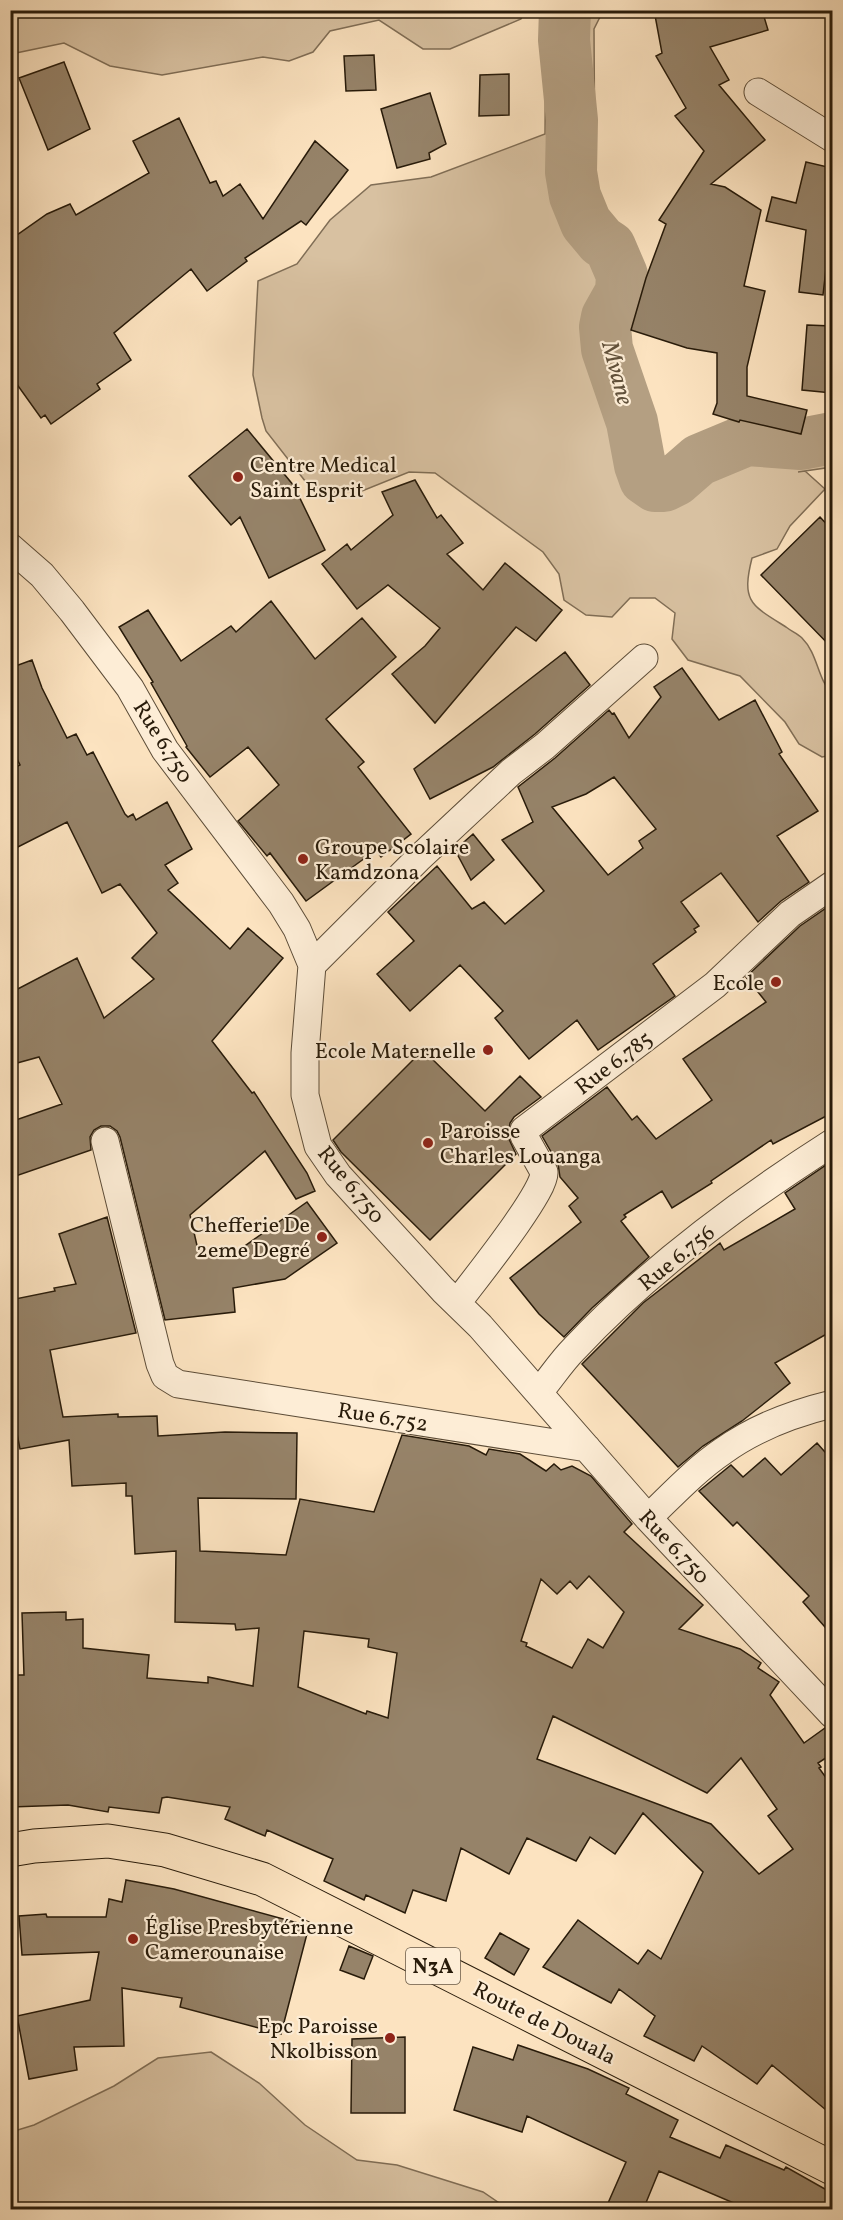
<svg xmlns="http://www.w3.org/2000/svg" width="843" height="2220" font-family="Vollkorn,serif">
	<rect width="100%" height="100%" fill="#fce3c0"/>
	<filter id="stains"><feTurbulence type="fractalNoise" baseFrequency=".00333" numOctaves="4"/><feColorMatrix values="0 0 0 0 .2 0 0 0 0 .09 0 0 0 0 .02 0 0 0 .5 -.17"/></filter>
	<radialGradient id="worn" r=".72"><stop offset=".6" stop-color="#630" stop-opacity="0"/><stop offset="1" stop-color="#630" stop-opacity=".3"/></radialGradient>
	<!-- green -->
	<path fill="#d8c1a1" stroke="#806e56" stroke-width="1.5" d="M11,10H525V11L521,19L450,49H423L379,20L330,31L313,52L289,61L263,57L162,75L110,66L64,43L11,54Z
		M546,11H603L594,29L595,195L619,234L631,267L633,286L622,332L634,379L650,411L657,451L664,462L698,444L736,432L802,438L832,424V467L798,472L805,471L825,489L790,526L777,549L752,558C741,602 751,605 786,627C791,631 798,634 802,638C818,654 817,678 832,694V755L822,757L799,744L785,722L740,676L688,660L672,639L675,613L655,598H630L612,617L586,615L564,600L559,574L543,552L435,473L409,472L362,491L335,492L309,486L266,431L262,418L253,375L258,281L297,264L330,220L371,185L431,177L545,134Z
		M211,2052L259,2083L305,2125L357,2160L397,2165L483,2192L508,2209H11V2132L34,2125L114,2086L158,2058Z"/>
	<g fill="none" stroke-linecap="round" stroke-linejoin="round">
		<!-- river -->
		<path stroke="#b49f82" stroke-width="52" d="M565,10L564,40L572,120L571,172L575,196L586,223L601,241L610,247L622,275L621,292L607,317L605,327L607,349L632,422L640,465L645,479L655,486H664L676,480L699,460L747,440L801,444L832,438"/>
	</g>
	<!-- building -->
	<path fill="#968369" stroke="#281b0a" stroke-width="1.5" fill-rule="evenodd" d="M654,10H762L768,30L710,47L729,80L719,85L765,140L711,184L725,187L761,210L744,286L765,291L747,367V396L807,410L801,434L740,420L739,422L713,414L717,403V353L687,348L631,330L646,278L666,224L659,220L704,151L675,116L686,108L656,56L662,53Z
		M374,55L376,90L346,91L344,56Z
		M64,62L90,129L48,150L19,78Z
		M509,74V115L479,116L480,75Z
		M430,93L446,144L429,153L430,159L397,168L381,109Z
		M179,118L210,183L216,181L223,196L240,184L263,219L315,141L348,170L306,225L301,221L245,258L247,261L207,291L191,269L114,333L131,360L97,384L100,389L51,424L45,415L41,418L11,376L10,240L47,214L70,204L76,215L149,173L133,141Z
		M806,162L832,168V261L827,260L823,295L799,292L806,230L766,221L772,197L796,203Z
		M807,325L832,326V393L802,390Z
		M247,429L294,486L325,550L269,578L240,517L231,525L189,476Z
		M415,480L437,518L441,515L463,543L447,554L483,590L505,563L562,610L536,641L516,627L435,723L392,674L425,646L440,628L388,585L357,609L322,564L347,544L351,550L393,515L382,492Z
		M820,517L832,530V648L761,575Z
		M271,601L315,659L362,618L396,657L326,719L364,762L358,767L411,834L381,857L376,850L306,901L270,853L267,856L238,821L279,785L248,747L210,777L186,747L187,746L151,683L153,682L119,627L148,610L181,661L231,626L236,632Z
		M565,652L590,685L535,734L493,767L430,799L414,769Z
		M32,660L42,688L67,738L76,734L87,755L93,752L125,814L128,817L133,814L136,820L167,802L192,849L165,865L178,883L168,890L230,949L248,928L283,958L212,1041L252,1093L254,1092L307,1173L315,1191L296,1199L265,1151L190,1215L198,1250H239L307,1202L337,1243L285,1279L233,1288L235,1312L165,1320L120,1137L117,1131L110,1126H101L94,1130L90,1137L91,1150L10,1178V1122L62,1104L39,1057L10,1065V993L77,958L104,1018L154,979L132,958L157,933L120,884L102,893L67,822L10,851V770L20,765L10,744V668Z
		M682,668L719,720L755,700L782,752L779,754L818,811L777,836L809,882L781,901L758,922L721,873L681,902L699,926L694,929L696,932L653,964L675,996L598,1050L577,1020L529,1059L495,1018L503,1011L460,965L410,1011L377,974L414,941L388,912L437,866L472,909L484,902L505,924L544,891L502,840L533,822L518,787L555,758L609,710L612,714L614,713L629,738L661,697L654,687ZM614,777L656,829L639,841L643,848L608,875L552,807L586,794Z
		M473,834L494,860L471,880L455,850Z
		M832,904V1113L773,1144L771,1140L711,1181L712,1183L672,1208L662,1191L624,1215L626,1217L621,1221L649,1257L592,1308L564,1337L539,1314L510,1278L581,1222L569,1206L578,1198L560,1177L558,1164L542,1136L607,1087L632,1120L637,1116L656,1139L712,1100L683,1059L766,1002L746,977L800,926Z
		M423,1050L485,1111L520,1076L541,1097L514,1117L510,1123L508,1137L516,1154L430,1240L341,1152L333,1140Z
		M832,1161V1331L775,1363L790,1383L742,1421L703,1446L678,1467L582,1364L643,1303L720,1243L724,1250L795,1209L785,1193Z
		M107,1217L136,1333L50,1350L63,1417L118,1414V1417L157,1416L158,1436L225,1432L297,1433L296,1499L198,1498L200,1551L286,1555L300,1499L374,1512L402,1435L469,1446L486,1455L489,1449L520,1454L546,1471L554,1464L561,1470L572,1466L591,1476L632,1524L624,1532L703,1605L679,1629L740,1649L761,1663L758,1668L779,1682L770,1695L804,1743L825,1728L832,1729V1754L818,1763L821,1767L819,1768L832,1786V2115L772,2065L757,2084L702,2046L694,2061L644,2036L655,2016L619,1989L611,2003L543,1967L578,1920L638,1964L648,1950L661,1959L703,1872L643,1813L615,1854L590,1837L576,1861L527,1838L509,1874L461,1848L446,1901L413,1890L405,1913L366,1895L364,1900L324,1881L333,1859L267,1830L265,1836L225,1819L230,1807L167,1797L162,1798L159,1813L109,1807L108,1812L68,1805L11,1807L10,1675H24L22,1613L66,1612V1620L83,1619V1648L149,1655L147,1678L208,1683V1677L253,1686L259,1628L236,1630L235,1624L175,1622L176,1551L135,1554L132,1496H126V1483L72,1486L69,1440L20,1449L10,1398V1300L55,1291L54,1288L76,1284L59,1234ZM589,1576L624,1612L603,1648L588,1639L572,1668L526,1646L527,1643L521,1641L541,1579L557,1594L570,1581L577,1589ZM304,1631L369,1639L368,1647L397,1653L388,1718L367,1711L366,1714L298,1687ZM553,1716L707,1793L741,1758L777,1809L768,1816L793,1849L759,1874L711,1824L537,1759Z
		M817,1443L832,1460V1635L803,1602L809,1596L737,1522L733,1526L699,1491L731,1465L743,1477L765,1458L781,1475Z
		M126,1880L174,1889L309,1926L281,2034L180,2007L182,1998L122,1988L124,2046L74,2047L77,2070L29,2079L17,2016L90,2000L99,1952L22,1955L19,1916L46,1914L47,1917H106L109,1899L122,1902Z
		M500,1933L529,1949L514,1975L485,1958Z
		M349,1946L373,1956L364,1979L340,1970Z
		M405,2037V2113H351L352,2039Z
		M518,2045L588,2069L629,2088L626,2094L678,2120L670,2137L720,2158L726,2145L784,2170L786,2167L832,2193V2210H750L659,2171L643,2210H605L626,2162L527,2116L522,2132L454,2110L473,2047L513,2060Z"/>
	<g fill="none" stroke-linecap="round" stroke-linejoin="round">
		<defs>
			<path id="minor" d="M758,92L832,138
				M10,547L42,575L72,611L130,688L165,750L281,903L297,929L312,965L305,1053V1095L318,1146L338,1175L443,1290L480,1326L648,1518L832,1714
				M312,965L418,859L511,772L545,746L644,658
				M105,1141L160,1364L165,1376L178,1384L587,1448
				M457,1303C472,1283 547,1190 544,1172L524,1136V1130L715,985L790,914L832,885
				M539,1392C551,1378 561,1362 574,1349C648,1270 741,1201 832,1143
				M648,1518C672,1495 695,1470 723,1451C755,1428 795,1413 832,1404"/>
			<path id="trunk" d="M10,1850L34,1846L108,1841L165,1850L262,1879L832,2168"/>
		</defs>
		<!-- minor casing -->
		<use href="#minor" stroke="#5d4d38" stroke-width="29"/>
		<!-- trunk casing -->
		<use href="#trunk" stroke="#281b0a" stroke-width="35"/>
		<!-- minor -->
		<use href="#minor" stroke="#fdedd6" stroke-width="27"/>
		<!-- trunk -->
		<use href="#trunk" stroke="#fce3c0" stroke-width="33"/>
	</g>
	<!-- markers -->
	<g fill="#8f2418" stroke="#fdedd6" stroke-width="2">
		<circle cx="238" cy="477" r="6"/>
		<circle cx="303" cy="859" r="6"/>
		<circle cx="776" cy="982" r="6"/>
		<circle cx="488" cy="1050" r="6"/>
		<circle cx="428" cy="1143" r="6"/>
		<circle cx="322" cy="1237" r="6"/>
		<circle cx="133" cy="1939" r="6"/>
		<circle cx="390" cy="2038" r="6"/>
	</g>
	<g text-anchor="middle" stroke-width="4.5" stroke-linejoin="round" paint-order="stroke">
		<!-- shield labels -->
		<rect fill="#fdedd6" stroke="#685a47" stroke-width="1.5" x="406" y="1948" width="54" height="36" rx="4.5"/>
		<g font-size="21" font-weight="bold" fill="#281b0a">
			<text x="433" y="1973">N3A</text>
		</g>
		<!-- poi labels -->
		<g font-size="22" fill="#281b0a" stroke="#fdedd6" text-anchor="start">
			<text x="250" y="472">Centre Medical<tspan x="250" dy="25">Saint Esprit</tspan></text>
			<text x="315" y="854">Groupe Scolaire<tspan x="315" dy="25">Kamdzona</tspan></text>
			<text x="764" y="990" text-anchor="end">Ecole</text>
			<text x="476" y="1058" text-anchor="end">Ecole Maternelle</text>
			<text x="440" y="1138">Paroisse<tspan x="440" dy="25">Charles Louanga</tspan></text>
			<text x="310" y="1232" text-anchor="end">Chefferie De<tspan x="310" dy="25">2eme Degré</tspan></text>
			<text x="145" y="1934">Église Presbytérienne<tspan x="145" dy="25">Camerounaise</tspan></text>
			<text x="378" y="2033" text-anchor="end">Epc Paroisse<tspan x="378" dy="25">Nkolbisson</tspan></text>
		</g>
		<!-- street labels -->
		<g font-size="22" fill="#281b0a" stroke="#fdedd6">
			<text transform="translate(164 741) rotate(58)" y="8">Rue 6.750</text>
			<text transform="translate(613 1062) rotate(-37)" y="8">Rue 6.785</text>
			<text transform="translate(352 1184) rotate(51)" y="8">Rue 6.750</text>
			<text transform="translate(676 1257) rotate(-39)" y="8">Rue 6.756</text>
			<text transform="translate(383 1416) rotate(9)" y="8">Rue 6.752</text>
			<text transform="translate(675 1546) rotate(47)" y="8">Rue 6.750</text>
			<text transform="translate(545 2022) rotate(27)" y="8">Route de Douala</text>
		</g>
		<!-- water labels -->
		<g font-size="24" font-style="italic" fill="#60503a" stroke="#fdedd6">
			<text transform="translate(618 373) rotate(75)" y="8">Mvane</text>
		</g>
	</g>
	<!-- margin -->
	<rect width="843" height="2220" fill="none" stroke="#fce3c0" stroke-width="36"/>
	<rect x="12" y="12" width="819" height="2196" fill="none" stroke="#281b0a" stroke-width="3"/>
	<rect x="18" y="18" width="807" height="2184" fill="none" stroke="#281b0a" stroke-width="1.5"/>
	<rect width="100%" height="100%" filter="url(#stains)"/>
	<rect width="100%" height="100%" fill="url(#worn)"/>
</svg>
